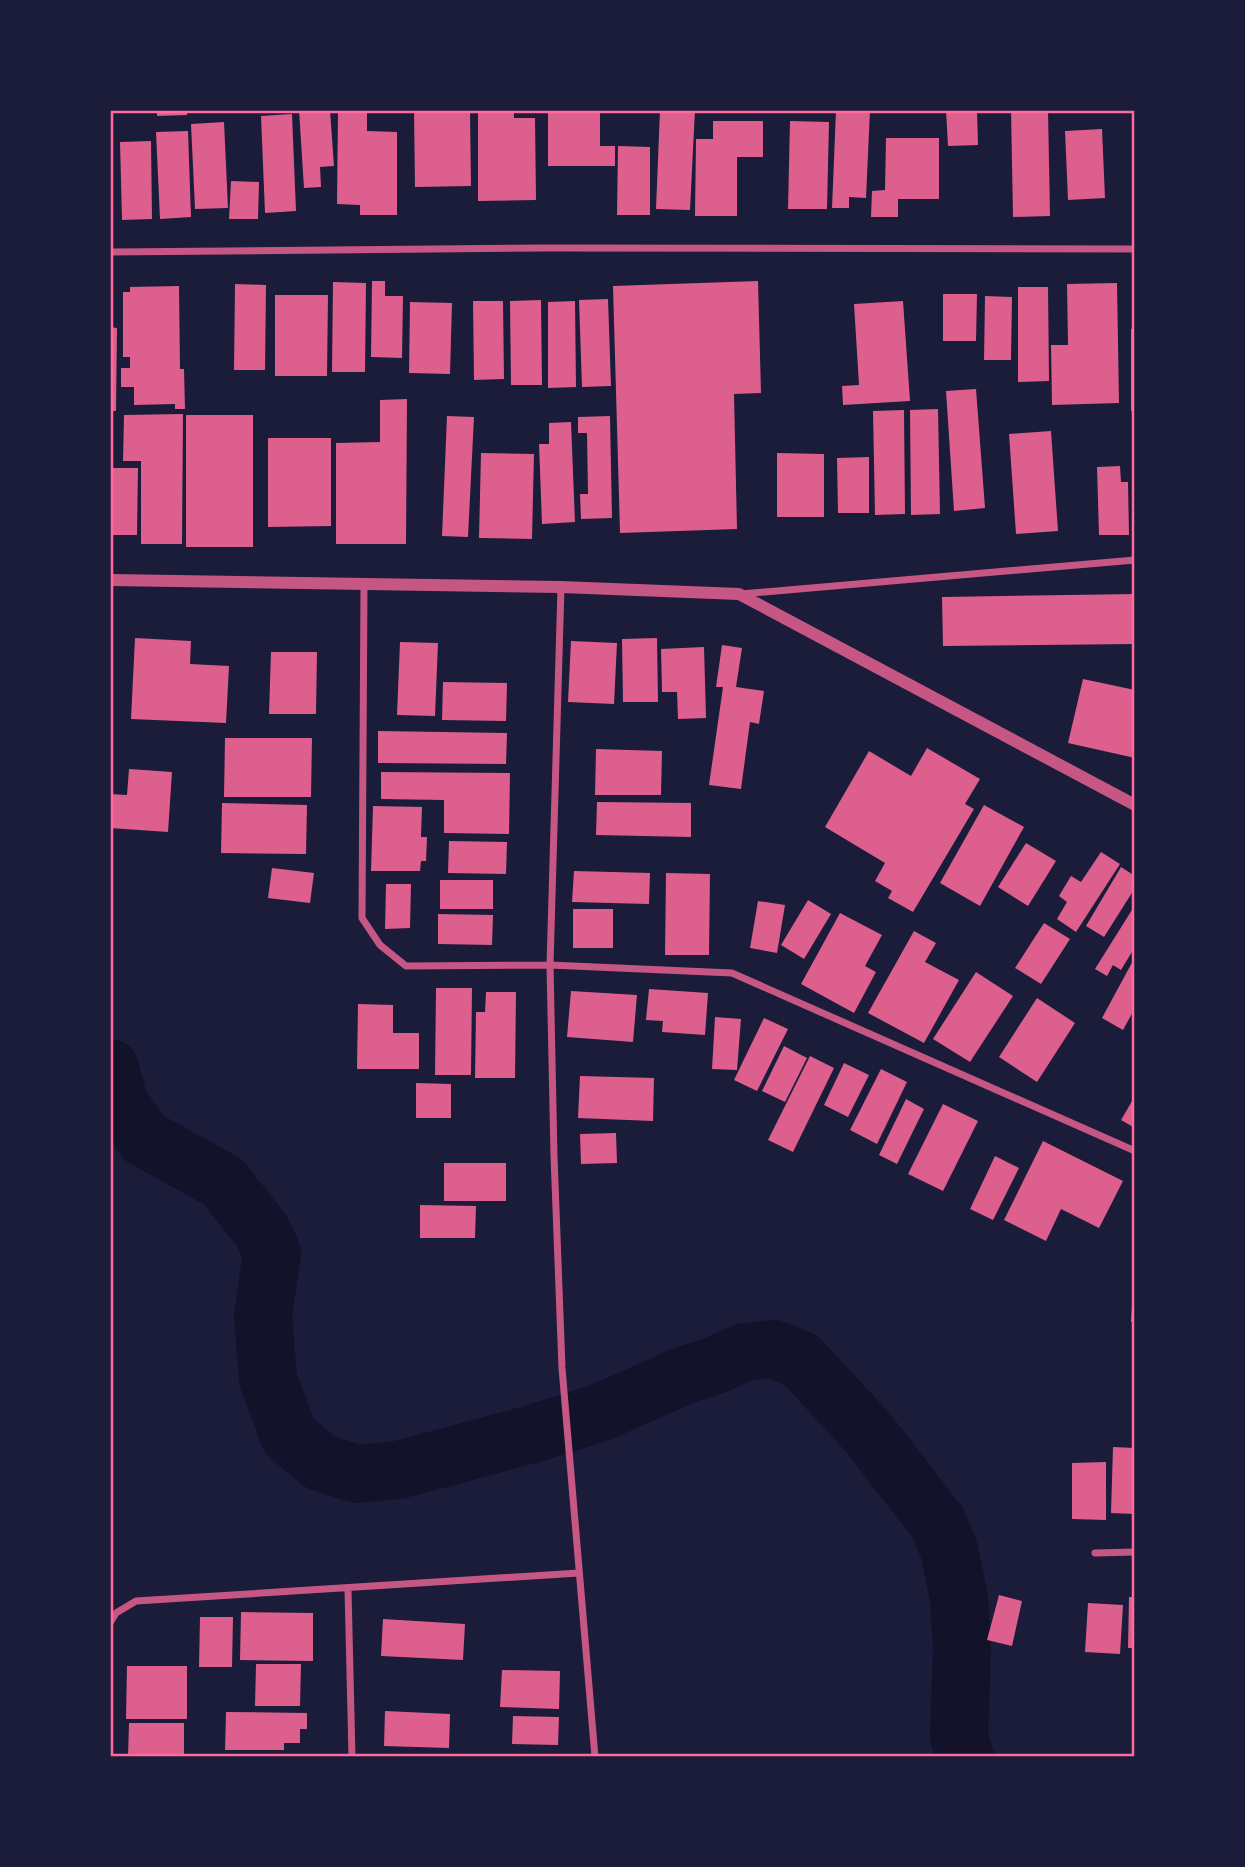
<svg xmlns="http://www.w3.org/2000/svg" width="1245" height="1867" font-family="'Open Sans',sans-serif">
	<rect width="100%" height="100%" fill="#1b1b3a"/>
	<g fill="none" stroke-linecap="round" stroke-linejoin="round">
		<!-- river -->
		<path stroke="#12122b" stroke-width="58" d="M110,1068L119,1103L144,1138L223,1182L262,1231L272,1253L263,1316L268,1379L289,1436L320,1462L357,1474L398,1470L532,1434L599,1413L685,1375L716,1365L744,1352L774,1349L801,1360L869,1434L938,1523L949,1550L959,1598L962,1649L959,1737L965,1757"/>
	</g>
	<!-- building -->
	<path fill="#dd5f8e" d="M157,110H187V115L157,116Z
		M299,110H330L334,166L320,167L321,187L304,188Z
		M338,110H367V131L397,132V215H360V205L337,204Z
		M414,110H470L471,186L415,187Z
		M478,110H514V118H535L536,200L478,201Z
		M548,110H600V146H615V166H548Z
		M660,110H695L690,210L656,209Z
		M836,110H870L866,198L849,197V208H832Z
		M946,110H977L978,145L948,146Z
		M1011,110H1048L1050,216L1013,217Z
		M292,114L296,211L265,213L261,116Z
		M713,121H763V157H737V216H695L696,139H713Z
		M790,121L829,122L827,209H788Z
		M224,122L228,208L195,209L191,124Z
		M1102,129L1105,198L1068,200L1065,131Z
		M188,131L191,217L160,219L156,132Z
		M886,138H939V199H898V217H871L872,191L885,190Z
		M151,141L152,219L122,220L120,142Z
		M618,146L650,147V215H617Z
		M231,181L259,182L258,219H229Z
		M372,281H385V296H403L402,358L371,357Z
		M758,281L761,393L734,394L737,529L620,533L613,286Z
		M333,282L366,283L365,372H332Z
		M1117,283L1119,403L1052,405L1051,345H1068L1067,284Z
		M235,284L266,285L265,370H234Z
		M179,286L180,369H184L185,409H175V404L134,405V387H121V368H130V357H123V292H130V287Z
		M1018,287H1048L1049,381L1018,382Z
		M943,294H977L976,341H943Z
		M275,295H328L327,376H275Z
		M985,296L1012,297L1011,360H984Z
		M608,299L611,386L582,387L579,300Z
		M541,300L542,385H511L510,301Z
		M473,301H503L504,379L474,380Z
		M575,301L576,387L548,388V302Z
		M903,301L910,401L843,405L842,386L859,385L854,304Z
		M410,302L452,303L450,374L409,373Z
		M110,327L117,328L116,411H110Z
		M1131,329H1135V411H1131Z
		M976,389L985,508L954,511L946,391Z
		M407,399L406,544H336V443L380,442V400Z
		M938,409L940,514L911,515L910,410Z
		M904,410L905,514L875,515L873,411Z
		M183,414L182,544H141V461H123L124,415Z
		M186,415H253V547H186Z
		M447,416L474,417L468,537L442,536Z
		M610,416L612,518L581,519L580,494H588L587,433H578V417Z
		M571,422L575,522L542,524L539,444H549V423Z
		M1051,431L1058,531L1016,534L1009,434Z
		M268,438H331V526L268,527Z
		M481,453L534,454L532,539L479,538Z
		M777,453L824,454V517H777Z
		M869,457V513H838L837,458Z
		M1120,466L1121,482H1128L1129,535H1099L1097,467Z
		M110,468H138L137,535H110Z
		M1135,594V644L943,646L942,597Z
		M135,638L191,641L190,664L229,666L226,723L131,719Z
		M657,638L658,702H623L622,639Z
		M571,641L617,643L614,704L568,702Z
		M400,642L438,643L435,716L397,715Z
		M722,645L742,648L736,687L764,691L759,724L750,722L741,789L709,785L723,687H716Z
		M704,647L706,718L678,719L677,692H662L661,649Z
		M271,652H317L316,714H269Z
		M1083,679L1135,690V758L1068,743Z
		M443,682L507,683L506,721L442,720Z
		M378,731L507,733L506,764L378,763Z
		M225,738H312L311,797H224Z
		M927,748L980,779L965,804L974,809L913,912L888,898L892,891L875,881L885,863L825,827L869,751L911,776Z
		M596,749L662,751L661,795H595Z
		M129,769L172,772L168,832L110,828V794L127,795Z
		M381,772L510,773L509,834L444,833V800L381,799Z
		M597,802L691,803V837L596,835Z
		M222,803L307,805L306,854L221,853Z
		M984,805L1024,827L980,906L940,883Z
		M373,806L422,807L421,837H427L426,861H421L420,871H371Z
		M449,841L507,842L506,874L448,873Z
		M1026,843L1056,861L1028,906L998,887Z
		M1101,852L1120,864L1076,932L1057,919L1067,902L1059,896L1071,876L1081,882Z
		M1121,867L1135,876V888L1104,937L1086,926Z
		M272,868L314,873L310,903L268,898Z
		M574,871L650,873L649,904L572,902Z
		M666,873L710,874L709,955H665Z
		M440,880H493V909H440Z
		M386,884H411L410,928L385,929Z
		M808,900L831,914L804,959L781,945Z
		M758,901L785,905L777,953L750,948Z
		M1135,905V947L1121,970L1113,965L1107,976L1095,969Z
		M573,909H613V948H573Z
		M840,913L882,935L865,966L876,972L854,1013L801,984Z
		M438,914L493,915L492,945L438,944Z
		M1044,923L1070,939L1041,984L1015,968Z
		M914,931L936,943L925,962L959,980L924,1043L868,1013Z
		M1135,957V1008L1123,1030L1102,1018Z
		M976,972L1013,996L970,1062L933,1039Z
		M436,988H472L471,1075H435Z
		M649,989L708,993L705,1035L662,1032L663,1021L646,1020Z
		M571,991L637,995L633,1042L567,1037Z
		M486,992H516L515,1078H475L476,1012H485Z
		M1037,998L1075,1023L1037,1082L999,1057Z
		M358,1004L393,1005V1033H419V1069H357Z
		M715,1017L741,1019L737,1070L712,1069Z
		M764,1018L788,1029L757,1091L734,1080Z
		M784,1046L807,1058L785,1102L762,1091Z
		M810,1056L834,1068L793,1152L768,1140Z
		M844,1063L869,1075L848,1117L824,1105Z
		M881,1069L907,1082L877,1144L850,1130Z
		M580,1076L654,1078L653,1121L578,1118Z
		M416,1083L451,1084V1118H416Z
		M1135,1096V1128L1121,1120Z
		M906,1099L924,1109L897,1164L879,1155Z
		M943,1104L978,1121L943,1191L908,1174Z
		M616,1133L617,1163L581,1164L580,1134Z
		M1043,1141L1123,1181L1099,1228L1061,1209L1046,1241L1004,1220Z
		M995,1156L1019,1168L993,1220L970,1209Z
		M444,1163H506V1201H444Z
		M420,1205L476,1206L475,1238H420Z
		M1133,1290H1135V1322H1131Z
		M1113,1447L1135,1448V1514L1111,1513Z
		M1106,1462V1520L1072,1519V1463Z
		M999,1595L1022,1601L1012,1646L987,1640Z
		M1129,1597H1135V1648H1128Z
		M1088,1603L1123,1605L1120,1654L1085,1652Z
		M241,1612L313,1613V1661L240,1660Z
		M200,1617H233L232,1667H199Z
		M383,1619L465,1624L463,1660L381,1656Z
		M256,1664H301L300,1706H255Z
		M127,1666H187V1719H126Z
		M502,1670L560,1671L559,1709L500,1707Z
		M385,1711L450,1714L449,1748L384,1746Z
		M226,1712L307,1713V1729H300V1743H284V1750H225Z
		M513,1716L559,1717L558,1745L512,1744Z
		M129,1723H184V1757H128Z"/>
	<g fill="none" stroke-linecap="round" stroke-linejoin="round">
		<!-- minor -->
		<path stroke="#c65784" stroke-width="7" d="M110,252L545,248L1135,249
			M364,585L362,918L380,945L406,966L550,965L732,973L1135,1151
			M561,587L550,965L554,1156L562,1368L595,1757
			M741,594L1135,560
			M1095,1553L1135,1552
			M348,1589L352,1757
			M110,1623L116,1613L136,1601L579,1573"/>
		<!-- tertiary -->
		<path stroke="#c65784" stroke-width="12" d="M110,580L561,587L739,594L1135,805"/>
	</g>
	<!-- border -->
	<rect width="1245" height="1867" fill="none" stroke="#1b1b3a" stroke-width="224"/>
	<rect x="112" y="112" width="1021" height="1643" fill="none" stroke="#ff6b9d" stroke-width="2.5"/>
</svg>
